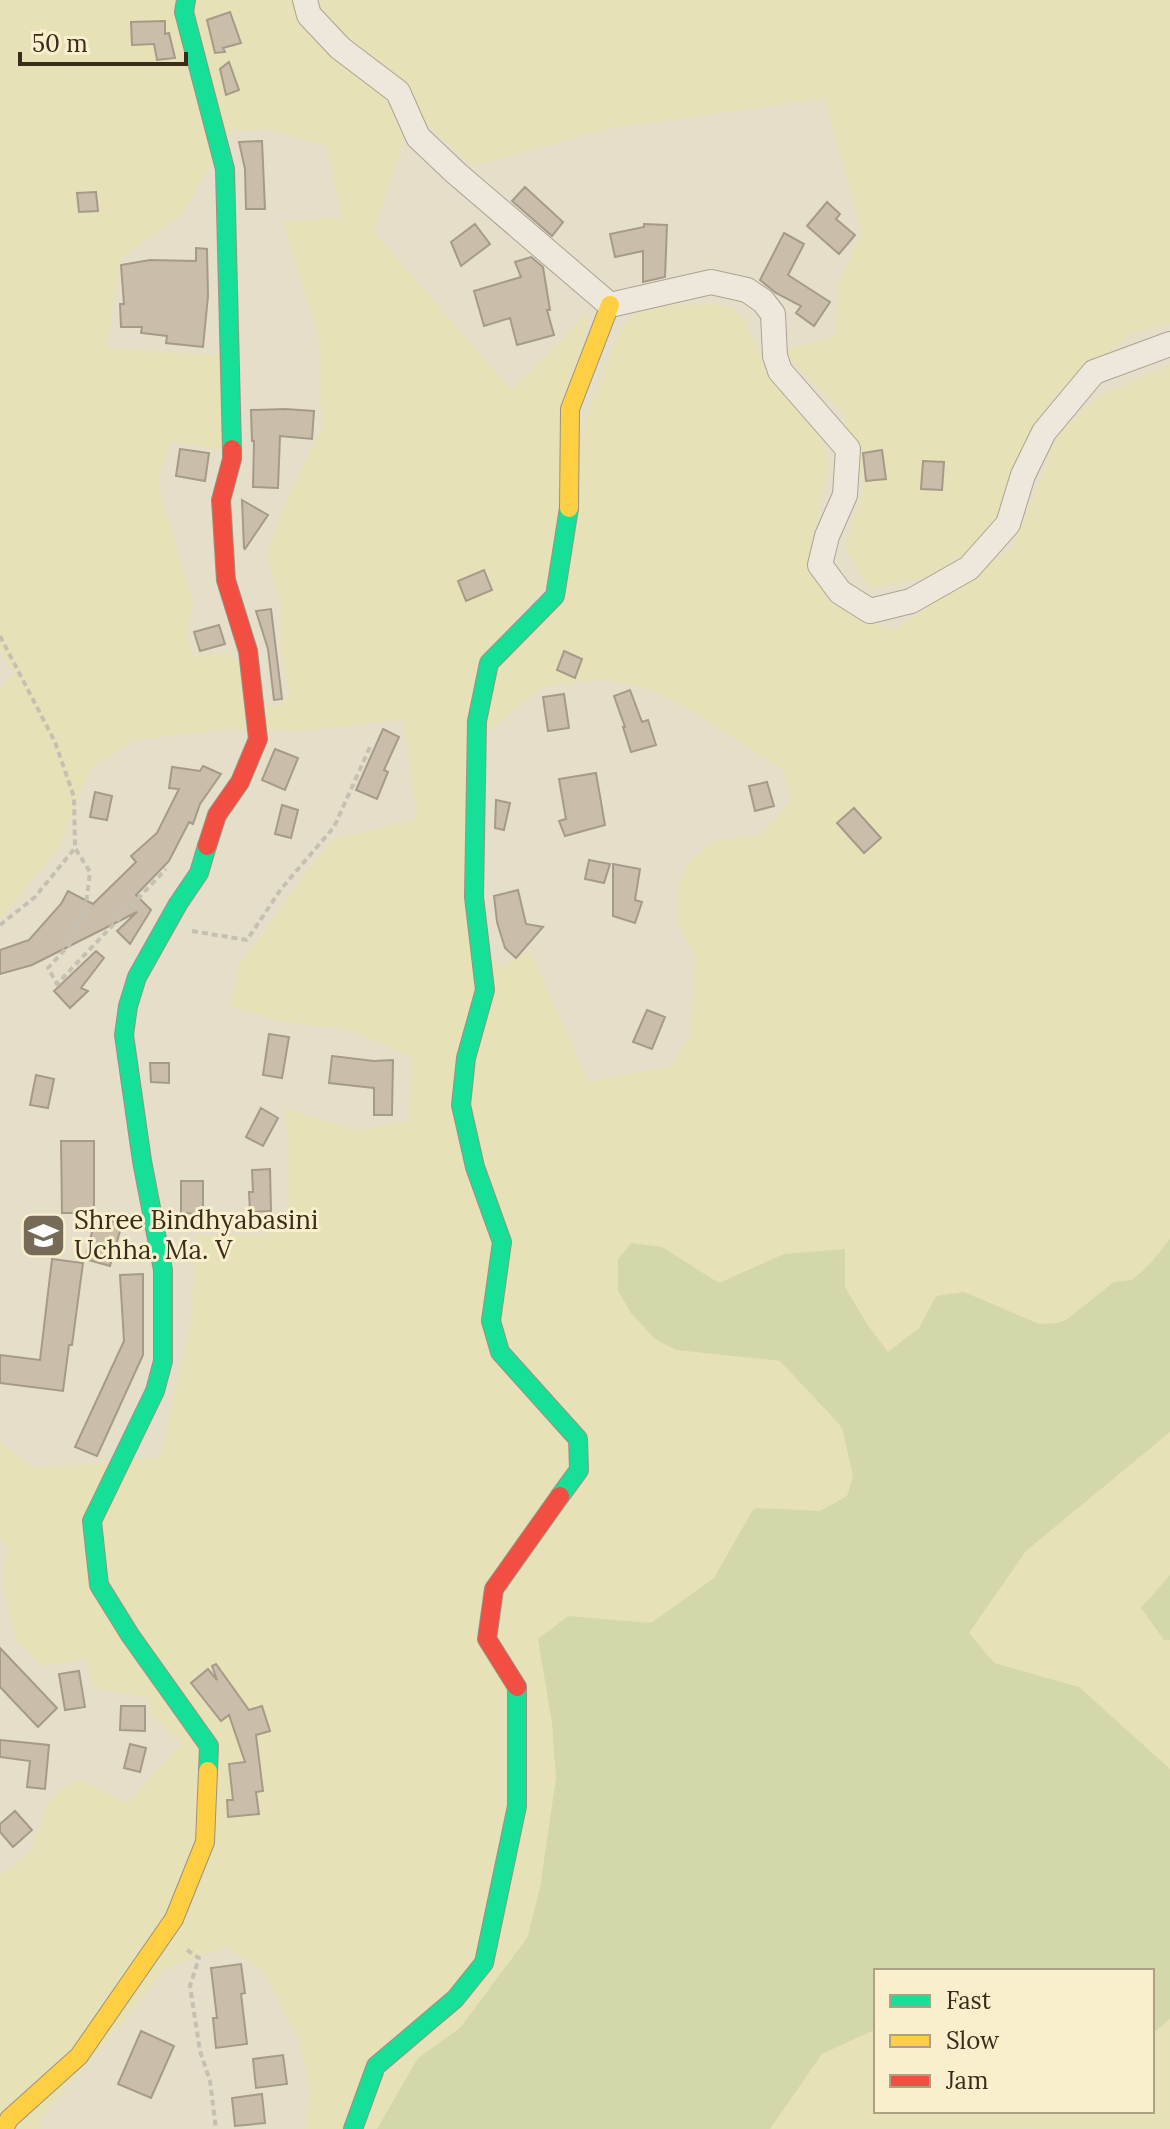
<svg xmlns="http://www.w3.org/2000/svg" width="1170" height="2129" font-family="Lora,serif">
	<rect width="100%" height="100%" fill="#e5dfc9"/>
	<!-- farmland -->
	<path fill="#e7e1b7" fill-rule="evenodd" d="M0,0H295L397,102L406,134L374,232L511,390L590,310L578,359L549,582L486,653L468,931L502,966L530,951L588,1081L673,1066L689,1036L693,996L695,957L678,924L677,889L689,861L715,840L761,835L791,801L784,771L699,715L647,688L604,679L543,687L486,733L492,668L560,598L585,422L606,363L622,327L637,312L650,306L710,304L731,307L744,319L770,374L821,436L829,469L810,549L827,600L855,617L894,630L1013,547L1059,432L1099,396L1170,365V1239L1149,1265L1132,1280L1114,1282L1066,1320L1058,1323L1039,1324L964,1292L937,1296L919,1328L888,1352L867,1324L845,1287L747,1272L719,1283L662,1247L618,1259V1292L676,1350L780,1361L839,1424L843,1431L853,1477L847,1496L820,1511L754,1508L714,1578L651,1623L568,1616L539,1639L552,1723L556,1778L540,1888L527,1938L460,2028L418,2058L377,2129H304L310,2092L300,2044L263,1971L226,1947L165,1968L137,2005L43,2116L39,2129H0V1875L30,1853L49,1802L65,1786L82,1780L128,1803L181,1743L151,1715L147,1697L93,1688L85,1659L43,1666L16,1641L4,1589L3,1570L9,1550L0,1539V1442L34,1468L160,1458L191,1322L195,1235L261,1236L289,1221L286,1108L356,1130L407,1121L412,1057L349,1030L285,1022L230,1007L239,965L330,840L417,819L403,719L305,731L228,729L135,740L90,769L60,846L0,919V687L15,674L0,650ZM269,129L326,146L342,218L283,221L319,341L321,428L284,506L266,554L281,604L279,644L290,693L281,705L261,707L232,652L194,656L185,633L194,607L158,483L171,442L224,450L219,355L107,348L121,258L182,215L230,131Z
		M317,0H1170V323L1131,334L1057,392L1043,417L1003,509L979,545L924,578L869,589L845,547L864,487L842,412L780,350L835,337L838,286L861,233L825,99L611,128L474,166L424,123L327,28Z
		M1170,1432V1575L1141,1608L1163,1640H1170V1769L1079,1687L994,1663L969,1634L1026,1551Z
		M1170,2019V2129H1027L1025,2125L1023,2129H770L822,2054L876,2029V2111H1152V2034Z"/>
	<!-- green -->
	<path fill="#d3d7aa" d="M1170,1239V1432L1026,1551L969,1633L994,1663L1079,1687L1170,1769V2019L1152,2034V1971H876V2029L822,2054L770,2129H377L418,2058L460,2028L527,1938L540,1888L556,1778L552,1723L538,1639L568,1616L651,1623L714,1578L754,1508L820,1511L847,1496L853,1477L843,1431L839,1424L780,1361L676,1350L655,1339L631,1313L618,1291V1259L631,1243L662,1247L719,1283L784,1254L845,1249V1287L867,1324L888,1352L919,1328L936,1296L964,1292L1039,1324L1057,1323L1066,1320L1114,1282L1132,1280L1149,1265Z
		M1170,1575V1640H1164L1141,1608Z"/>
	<!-- building -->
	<path fill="#cabda9" stroke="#a69a88" stroke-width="2" d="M230,12L241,43L223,48L225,52L215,53L207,20Z
		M165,21V34L169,33L175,58L157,60L154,44L132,45L131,22Z
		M229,62L239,90L226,95L220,69Z
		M262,141L265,209H246L245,169L239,142Z
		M525,187L563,222L552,236L512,201Z
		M96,192L98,211L79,212L77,193Z
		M827,202L840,214L836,219L855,235L839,254L807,226Z
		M475,224L490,244L461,266L451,242Z
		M644,224L667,225L665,277L643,282V251L615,257L610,234L644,227Z
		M784,233L804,244L788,275L830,302L814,326L796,313L801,306L776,293L760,280Z
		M196,248L207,249L208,296L203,347L166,343L167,336L141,333L142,327H121L120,304H124L121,265L150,260L196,261Z
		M531,257L543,267L550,310H547L554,335L517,345L510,318L484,326L474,291L521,277L515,262Z
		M285,409L314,411L312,439L280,436L278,488L253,487L254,441H252L251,410Z
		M180,449L209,453L205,481L176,476Z
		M882,450L886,479L866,481L863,453Z
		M923,461L944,462L942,490L921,489Z
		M242,500L268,515L245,549L244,548Z
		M484,570L492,590L466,601L458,581Z
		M271,609L282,699L274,700L268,649L256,611Z
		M219,625L225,644L200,651L194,632Z
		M564,651L582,659L575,678L557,670Z
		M630,690L642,722L648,720L656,745L631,752L623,727H625L614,696Z
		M564,694L569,728L548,731L543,697Z
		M383,729L399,737L384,770L388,772L377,799L356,790Z
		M275,749L298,758L285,790L262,780Z
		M203,766L221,774L200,804L193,824L189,822L169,861L136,895L151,910L130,944L117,931L137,912L32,965L0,974V950L29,940L61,904L68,891L93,904L136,862L131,856L157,833L179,789L169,788L172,767L200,771Z
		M596,773L605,825L565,836L559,821L566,819L559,779Z
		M767,782L774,806L755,811L749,786Z
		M95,792L112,796L107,820L90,817Z
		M496,800L510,803L504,830L495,828Z
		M282,805L298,810L291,838L275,834Z
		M854,808L881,838L864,853L837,823Z
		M589,860L610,864L604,883L585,879Z
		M613,864L640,869L635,900L642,902L635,923L613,916Z
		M518,890L526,924L543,927L516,958L505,948L497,922L494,896Z
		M96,951L104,958L81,988L88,991L70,1008L54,991Z
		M647,1010L665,1017L652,1049L633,1042Z
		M269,1034L289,1037L282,1078L263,1075Z
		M332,1056L374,1061L393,1060L392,1115H374V1088L329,1083Z
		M150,1063H169V1083L151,1082Z
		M36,1075L54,1079L48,1108L30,1105Z
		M261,1108L278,1118L263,1146L246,1137Z
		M61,1141H94V1213H62Z
		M270,1169L271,1211L250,1212L249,1192H253L252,1170Z
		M181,1181H203V1214L181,1213Z
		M96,1217L122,1224L110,1266L85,1259Z
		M52,1259L83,1263L72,1345H69L63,1391L0,1383V1355L40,1360Z
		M143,1274V1355L97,1456L75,1447L124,1341L120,1275Z
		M0,1648L57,1708L38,1727L0,1687Z
		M216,1664L249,1710L262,1706L270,1731L256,1735L263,1791L256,1792L259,1814L228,1817L227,1800H233L229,1764L245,1762L229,1715L221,1721L191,1683L208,1669L217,1680L212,1666Z
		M79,1671L85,1707L65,1710L59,1674Z
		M121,1706H145V1731L120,1730Z
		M0,1740L49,1745L45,1789L27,1787L30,1761L0,1757Z
		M130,1744L146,1748L140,1772L124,1768Z
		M15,1811L32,1830L13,1847L0,1832V1824Z
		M241,1964L245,1993L241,1994L247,2044L216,2048L213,2018H217L211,1968Z
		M141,2031L174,2046L151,2098L118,2084Z
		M283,2055L287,2084L256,2088L253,2059Z
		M262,2094L265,2123L235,2126L232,2098Z"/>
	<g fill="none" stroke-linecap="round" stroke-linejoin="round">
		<defs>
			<path id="street" d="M305,0L309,15L340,48L398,92L418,137L456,173L610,305L711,282L747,290L763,301L773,314L775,356L780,371L848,449L845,495L827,536L820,565L840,592L870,611L911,601L969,568L1008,524L1023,475L1044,432L1094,372L1170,344"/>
			<path id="fast" d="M186,0L184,12L225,169L232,449
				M207,846L199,873L178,904L137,977L128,1006L124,1035L142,1161L163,1270V1361L155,1391L92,1521L99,1585L130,1635L209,1746L208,1771
				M560,1496L579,1470L578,1439L500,1352L491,1321L502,1242L475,1167L461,1105L466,1058L485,990L474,897L477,721L489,663L555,596L569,508
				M353,2129L376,2066L455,1999L484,1963L517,1806V1687"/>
			<path id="slow" d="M569,508L570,409L610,305
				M4,2129L9,2119L79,2056L174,1919L205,1842L208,1771"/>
			<path id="jam" d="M207,846L217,815L240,782L258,739L248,651L226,580L221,500L232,459V449
				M517,1687L487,1639L494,1589L560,1496"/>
		</defs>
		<!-- street casing -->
		<use href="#street" stroke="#aaa393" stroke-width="26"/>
		<!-- fast casing -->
		<use href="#fast" stroke="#999283" stroke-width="20"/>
		<!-- slow casing -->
		<use href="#slow" stroke="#999283" stroke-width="20"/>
		<!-- jam casing -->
		<use href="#jam" stroke="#999283" stroke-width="20"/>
		<!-- path -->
		<path stroke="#c5c0b2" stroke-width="4" stroke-dasharray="6 4" stroke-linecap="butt" d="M0,636L55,742L74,797L75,848L90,872L86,905L69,945L48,968L57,984L166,869
			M0,925L35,897L75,848
			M192,931L247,940L281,889L334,827L370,747
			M187,1950L199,1958L190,1986L200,2051L210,2081L216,2129"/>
		<!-- street -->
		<use href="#street" stroke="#ede8db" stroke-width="24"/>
		<!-- fast -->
		<use href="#fast" stroke="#16e098" stroke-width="18"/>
		<!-- slow -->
		<use href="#slow" stroke="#ffcf43" stroke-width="18"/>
		<!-- jam -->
		<use href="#jam" stroke="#f24e42" stroke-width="18"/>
	</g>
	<!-- icons -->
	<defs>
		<symbol id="school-square" viewBox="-11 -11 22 22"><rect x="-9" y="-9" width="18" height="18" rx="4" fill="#756b57" stroke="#f9efcd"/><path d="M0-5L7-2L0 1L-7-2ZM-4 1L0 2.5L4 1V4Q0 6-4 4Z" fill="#fff"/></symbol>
	</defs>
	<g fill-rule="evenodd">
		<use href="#school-square" x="18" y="1210" width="51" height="51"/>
	</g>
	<g text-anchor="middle" stroke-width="6" stroke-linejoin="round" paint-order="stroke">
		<!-- poi labels -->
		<g font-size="26" fill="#392c1a" stroke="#f9efcd" text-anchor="start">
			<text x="74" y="1229">Shree Bindhyabasini<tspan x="74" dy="30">Uchha. Ma. V</tspan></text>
		</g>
	</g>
	<!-- legend -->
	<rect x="874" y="1969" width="280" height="144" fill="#f9efcd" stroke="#aca185" stroke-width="2"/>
	<rect x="890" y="1995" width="40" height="12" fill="#16e098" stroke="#aca185" stroke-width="2"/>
	<text x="946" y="2009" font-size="24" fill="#392c1a">Fast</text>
	<rect x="890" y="2035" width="40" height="12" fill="#ffcf43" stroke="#aca185" stroke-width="2"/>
	<text x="946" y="2049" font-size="24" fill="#392c1a">Slow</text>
	<rect x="890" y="2075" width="40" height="12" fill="#f24e42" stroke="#aca185" stroke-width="2"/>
	<text x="946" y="2089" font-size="24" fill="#392c1a">Jam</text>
	<!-- scale -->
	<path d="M20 52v12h166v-12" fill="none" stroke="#392c1a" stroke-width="4"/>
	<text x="32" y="52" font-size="24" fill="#392c1a" stroke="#f9efcd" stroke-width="6" paint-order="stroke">50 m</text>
</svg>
